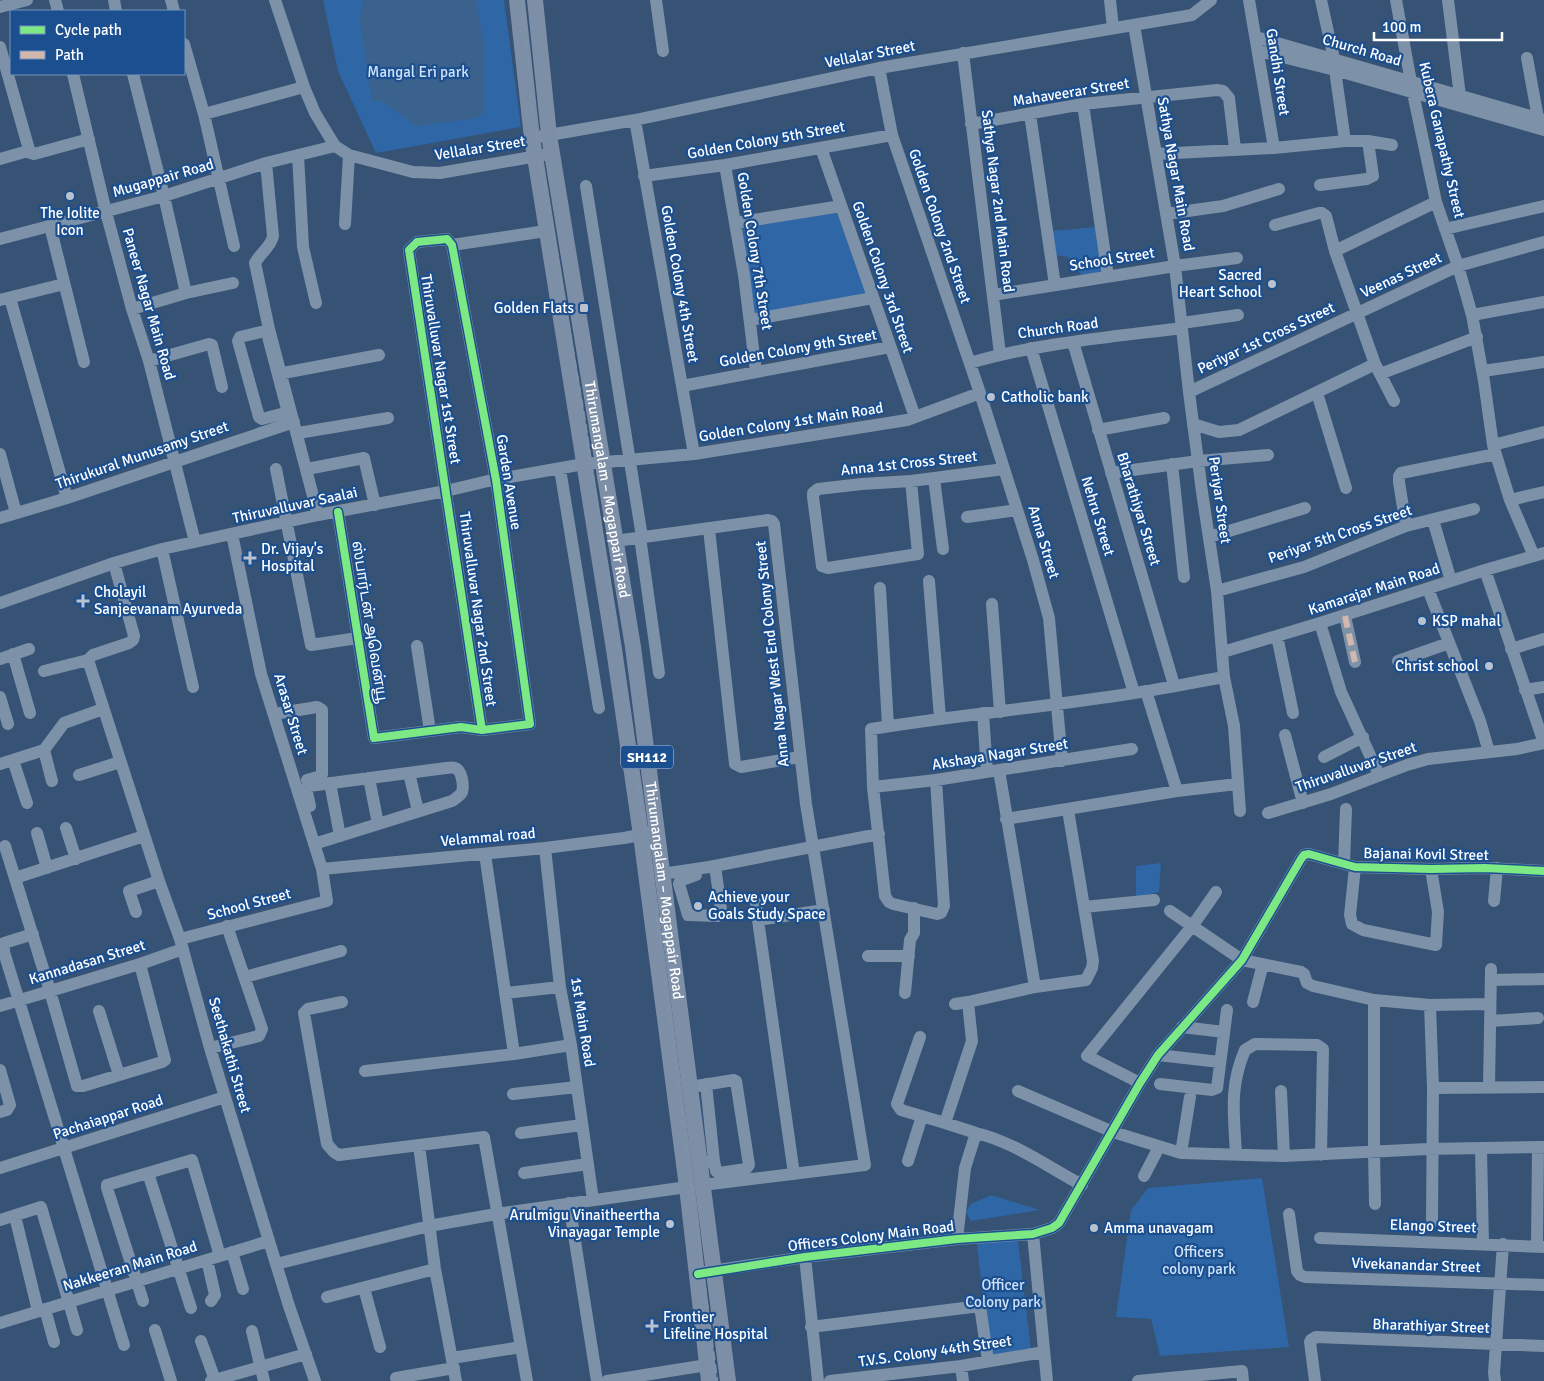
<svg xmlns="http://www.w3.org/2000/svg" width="1544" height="1381" font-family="Signika,'Noto Sans Tamil',sans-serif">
	<rect width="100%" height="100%" fill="#365274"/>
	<!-- green -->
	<path fill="#2f66a5" d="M323,0H504L521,127L376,153L338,71Z
		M838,208L867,296L755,317L741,217Z
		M1097,227L1103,274L1083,277L1068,257L1055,255L1056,248L1052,245L1051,231Z
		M1161,863L1159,892L1136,897V866Z
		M1262,1178L1289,1347L1160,1356L1151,1319L1116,1317L1131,1210L1148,1188Z
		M991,1195L1040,1210L971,1221L966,1212L971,1204Z
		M1017,1232L1031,1350L990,1357L976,1237Z"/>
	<!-- water -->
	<path fill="#3b618d" d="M363,0H476L483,41L484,112L476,118L416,126L384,102L372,100L360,21Z"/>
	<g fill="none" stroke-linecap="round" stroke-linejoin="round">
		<!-- minor -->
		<path stroke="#7d92a8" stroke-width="12" d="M55,0L58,11
			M114,0L116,11
			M171,0L174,11
			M275,0L304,87L315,113L335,146L349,155L413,172L440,173L543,155
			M656,0L663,51
			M1110,0L1113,28
			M1249,0L1274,148
			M1321,0L1334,59
			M1396,0L1413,93L1436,202L1458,266L1472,315L1484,381L1493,445L1510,500L1534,556
			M1448,0L1460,96
			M0,7L27,0
			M1134,25L1175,266L1189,392L1202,492L1217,591L1224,677L1234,726L1240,811
			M1256,37L1544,120
			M184,44L204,114L234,246
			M0,47L30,153L34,154L89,139
			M1259,51L1335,70L1544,130
			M963,53L1000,354
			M1527,58L1538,118
			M879,68L892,135L980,393L1033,560L1049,618L1062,761
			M1335,70L1345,141
			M73,74L106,212L132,309L149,361L195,542
			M133,74L164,196L186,293L233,283
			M1083,104L1108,276
			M204,114L304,87
			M1030,114L1055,285
			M635,120L694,454
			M971,124L1083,104L1217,90L1223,91L1229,98L1235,149
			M532,138L635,120L879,68L1192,15L1211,0
			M821,148L915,417
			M1156,154L1274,148L1345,141H1368L1392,145
			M298,155L303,247L316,303
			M0,159L28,151
			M266,163L273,236C271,247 260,253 255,263L269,329L318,515
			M725,165L744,275L756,372
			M644,176L725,165L892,135
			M1320,185L1367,179L1373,176L1368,141
			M586,186L642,537
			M1166,214L1223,206L1279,189
			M735,223L841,206
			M345,224L349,155
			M1275,225L1319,213H1322L1326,216L1335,251L1375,364L1394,401
			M50,226L84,362
			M1445,229L1544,206
			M0,239L164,196L266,163L335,146
			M452,245L546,231
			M1335,251L1436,202
			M993,295L1175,266L1237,258
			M10,298L67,498
			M0,300L64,284
			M132,309L186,293
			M1472,315L1544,302
			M750,320L873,298
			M1182,323L1238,315
			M265,331L267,333L287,409L285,413L262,419L259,417L238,341L240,337Z
			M1073,342L1174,685
			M1031,348L1134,693
			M149,361L209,344L212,345L222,387
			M970,363C1039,343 1111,337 1182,328
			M1483,371L1544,362
			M278,374L379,355
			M1380,374L1477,337
			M682,386L890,347
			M1189,392L1458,266L1544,242
			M1317,393L1346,488
			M1193,424L1219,432L1239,430L1375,364
			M1098,430L1164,418
			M298,433L388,418
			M1493,445L1544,432
			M0,454L16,513
			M1172,464L1184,577
			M276,469L311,645L358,638
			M307,469L364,458L375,505
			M560,469L599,708
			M1111,473L1198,461L1268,455
			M934,478L943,549
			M911,481L918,554L828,568L822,566L813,497V493L818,489L862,484L911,481L1004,469
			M1510,500L1544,492
			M338,512L374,738L461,727L482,730L530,724L496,480L452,245L447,239L417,242L409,250L482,730
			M967,517L1017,510
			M0,518L67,498L294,422
			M1433,520L1451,581
			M1406,526L1399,482V476L1401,473L1496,454
			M709,529L735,764L741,767L800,757
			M640,537L659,673
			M1209,537L1305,508
			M615,541L768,520L772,521L774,524L806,804L865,1165L703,1185
			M162,549L193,687
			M929,581L940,718
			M880,588L888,726
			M1428,589L1480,721L1489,752
			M1217,591L1304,567L1406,526L1474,509
			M0,603L114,563L162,549L318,515L446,491L488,481L584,464L694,454L907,420L980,393
			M992,604L1000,712
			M1345,616L1355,662
			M1320,623L1341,692L1379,775
			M1277,636L1293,713
			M417,646L430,731
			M1511,649L1544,639
			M1223,652L1320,623L1485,570L1544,553
			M13,654L30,713
			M0,659L29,649
			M88,660L159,881L180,939L210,1048L269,1241L289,1306L315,1381
			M88,660L93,655L129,643L133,640L134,636L114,563
			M1398,661L1449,643
			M44,671L88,660
			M1525,690L1544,687
			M1146,691L1177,791
			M0,697L8,724
			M983,713L987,772
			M274,714L317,707L322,710V774L321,776L307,780
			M1285,735L1303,803
			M44,750L52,781
			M1324,757L1363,737
			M13,760L27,803
			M0,764L44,750L64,723L103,709
			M999,770L1035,987
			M409,773L418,811
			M79,775L120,762
			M369,778L378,824
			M936,780L944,906L941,913L937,914L893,904L889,902L885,896L873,787L871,729C958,715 1047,707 1134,693C1164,689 1194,682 1224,677
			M330,783L340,836
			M873,787L936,780L1132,749
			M310,806L306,788L309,786L446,768C449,768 452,767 455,768C462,770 464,786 462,792C460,796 456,798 452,801L314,844
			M1268,813L1331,794L1407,765L1428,759L1517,749L1544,743L1485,570
			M1006,819L1177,791L1237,784
			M66,828L76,859
			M37,833L47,868
			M5,846L50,991L77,1086H83L162,1062L165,1060L140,964
			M545,848L560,987L571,1045L593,1200
			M485,854L514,1054
			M1344,864L1346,809
			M1355,867L1350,915L1352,924L1363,930L1436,945L1438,912L1431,869
			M322,869L545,848L624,838L650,833
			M662,874L709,867L879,834
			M696,875L680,881L679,884L688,915L718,916L721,909L715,866
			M15,878L144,836
			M1494,901L1497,868
			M756,903L758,920
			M1084,907L1154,900
			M1170,911L1242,960L1301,972L1304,974L1307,983L1313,986L1374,1000L1430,1005L1490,1004
			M136,912L129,891L159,881
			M33,934L4,943V952L124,1345
			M180,939L327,901L322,869L261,674L232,534
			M868,956H909
			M245,977L341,951
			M1491,980L1544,979
			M506,993L560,987
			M905,993L910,940L914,933V908
			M1374,1000V1152L1375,1204
			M342,1002L308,1009L304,1013L327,1144L334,1152L339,1155L484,1137L527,1381
			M1253,1002L1263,964
			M955,1004L968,1002
			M1430,1005L1433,1088L1544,1087
			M0,1006L140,964L183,949
			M99,1011L119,1075
			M1490,1021L1538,1018
			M1182,1027L1224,1032
			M920,1037L897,1104L901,1110L945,1123
			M210,1048L259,1036L262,1029L227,926
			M1158,1055L1220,1062
			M0,1070L10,1105L7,1110L0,1112
			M365,1071L514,1054L571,1045
			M1140,1083L1087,1056L1193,925L1216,892
			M706,1084L714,1161
			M1160,1084L1212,1090L1217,1088L1227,1010
			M690,1087L734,1080L736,1081L749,1165L746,1169L719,1173L716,1171L714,1161L700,1163
			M1489,1088L1491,969
			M1018,1091L1113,1132L1181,1153L1284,1156L1427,1149L1544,1147
			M1281,1091L1284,1156
			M513,1094L577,1087
			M521,1133L582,1125
			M976,1133C1014,1142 1048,1167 1082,1185
			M419,1145L435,1269L456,1381
			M1481,1148L1483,1244
			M1181,1153L1190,1097
			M1236,1154C1234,1115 1229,1087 1245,1050L1255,1044L1317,1045L1323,1049L1321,1155
			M908,1161L922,1116
			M0,1168L225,1097
			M148,1173L191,1308
			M524,1173L588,1164
			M794,1174L758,920L824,910
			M1144,1176L1159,1147
			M569,1203L597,1381
			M1289,1214L1297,1271L1300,1275L1305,1277L1544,1285
			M15,1216L38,1311
			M0,1220L41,1207L77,1330
			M1432,1222L1433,1088
			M1033,1234L1047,1381
			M1320,1238L1544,1247
			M957,1239L965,1168L976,1133L945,1123L972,1041L968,1002L1035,987L1086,980L1092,968L1093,961L1068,810
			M1537,1247L1538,1147
			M232,1252L243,1289
			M805,1257L818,1381
			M207,1260L215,1295L211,1301
			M276,1264L429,1226L496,1214L687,1187
			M705,1272L805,1257L957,1239L1033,1234L1052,1228L1059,1223L1140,1083L1158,1055L1242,960L1301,859L1304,855L1309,854L1355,867L1431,869L1485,868L1544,871
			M364,1288L380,1347
			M327,1297L435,1269
			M143,1301L107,1188V1185L192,1160L220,1256
			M45,1309L54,1342
			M0,1323L269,1241
			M811,1327L980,1306L988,1361
			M155,1330L171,1381
			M252,1331L264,1381
			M201,1341L215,1380
			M452,1358L521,1347
			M961,1366L963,1381
			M396,1378L454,1368
			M211,1381L306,1354
			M607,1381L707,1365
			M830,1381L961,1366L1044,1352
			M1138,1381L1242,1371L1243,1381
			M1315,1381L1310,1342L1311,1340L1316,1337L1544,1346
			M1495,1381L1494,1373L1503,1244"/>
		<!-- major -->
		<g stroke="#7d8ea7" stroke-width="16">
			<path d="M517,0L532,138L614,649L641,835L687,1187L709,1381"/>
			<path id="s1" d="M535,0L549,135L633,647L728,1381"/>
		</g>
		<!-- rail -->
		<path stroke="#7e92a7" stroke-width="2.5" stroke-dasharray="9 4" stroke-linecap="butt" d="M522,0L534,122L585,422L608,576L649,859L717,1381"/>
		<!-- quiet -->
		<path stroke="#d1b7ad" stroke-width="6" stroke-dasharray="12 6" stroke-linecap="butt" d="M1345,616L1355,662"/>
		<defs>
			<path id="cycleway" d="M338,512L374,738L461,727L482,730L530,724L496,480L452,245L447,239L417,242L409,250L482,730
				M698,1274L805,1257L957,1239L1033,1234L1052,1228L1059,1223L1140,1083L1158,1055L1242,960L1301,859L1304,855L1309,854L1355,867L1431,869L1485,868L1544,871"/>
		</defs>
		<!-- cycleway casing -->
		<use href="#cycleway" stroke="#1b4f8f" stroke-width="11"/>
		<!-- cycleway -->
		<use href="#cycleway" stroke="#7ce984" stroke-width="8"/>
	</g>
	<!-- markers -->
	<g fill="#b9c2ce" stroke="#1b4f8f" stroke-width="2">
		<circle cx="70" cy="196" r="5"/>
		<circle cx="1272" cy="284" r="5"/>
		<rect x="579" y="303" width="10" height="10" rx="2.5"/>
		<circle cx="991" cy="397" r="5"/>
		<path d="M247.5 550.5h5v5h5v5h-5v5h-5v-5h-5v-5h5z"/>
		<path d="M80.5 593.5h5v5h5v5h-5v5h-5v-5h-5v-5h5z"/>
		<circle cx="1422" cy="621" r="5"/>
		<circle cx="1489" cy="666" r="5"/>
		<circle cx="698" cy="906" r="5"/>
		<circle cx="670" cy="1224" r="5"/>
		<circle cx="1094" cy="1228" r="5"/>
		<path d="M649.5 1318.5h5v5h5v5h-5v5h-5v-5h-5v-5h5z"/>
	</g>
	<g text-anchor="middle" stroke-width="4.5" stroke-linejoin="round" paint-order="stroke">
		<!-- shield labels -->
		<rect fill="#1b4f8f" stroke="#bbcadd" stroke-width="1" x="621" y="745.5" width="52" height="23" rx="4"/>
		<g font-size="14" font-weight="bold" fill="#fff">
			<text x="647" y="762">SH112</text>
		</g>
		<!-- street labels -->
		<g font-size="15" fill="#fff" stroke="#1b4f8f">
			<text transform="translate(1362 50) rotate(16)" y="5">Church Road</text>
			<text transform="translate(870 54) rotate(-11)" y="5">Vellalar Street</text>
			<text transform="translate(1278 72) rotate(81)" y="5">Gandhi Street</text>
			<text transform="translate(1071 92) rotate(-9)" y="5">Mahaveerar Street</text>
			<text transform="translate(766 140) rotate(-10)" y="5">Golden Colony 5th Street</text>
			<text transform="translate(1442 140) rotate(77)" y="5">Kubera Ganapathy Street</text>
			<text transform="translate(480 148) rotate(-9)" y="5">Vellalar Street</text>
			<text transform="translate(1176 174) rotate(80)" y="5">Sathya Nagar Main Road</text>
			<text transform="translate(163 178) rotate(-16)" y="5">Mugappair Road</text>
			<text transform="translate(998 201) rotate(83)" y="5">Sathya Nagar 2nd Main Road</text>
			<text transform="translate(940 226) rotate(71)" y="5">Golden Colony 2nd Street</text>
			<text transform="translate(755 251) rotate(81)" y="5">Golden Colony 7th Street</text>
			<text transform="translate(1112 259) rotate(-9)" y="5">School Street</text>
			<text transform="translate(1401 275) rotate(-25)" y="5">Veenas Street</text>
			<text transform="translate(883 277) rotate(71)" y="5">Golden Colony 3rd Street</text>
			<text transform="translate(680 284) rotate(80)" y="5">Golden Colony 4th Street</text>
			<text transform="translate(149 304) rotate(74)" y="5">Paneer Nagar Main Road</text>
			<text transform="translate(1058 328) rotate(-8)" y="5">Church Road</text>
			<text transform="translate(1266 338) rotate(-25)" y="5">Periyar 1st Cross Street</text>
			<text transform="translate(798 348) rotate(-10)" y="5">Golden Colony 9th Street</text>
			<text transform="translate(441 369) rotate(81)" y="5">Thiruvalluvar Nagar 1st Street</text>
			<text transform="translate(791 422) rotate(-9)" y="5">Golden Colony 1st Main Road</text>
			<text transform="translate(142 455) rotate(-19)" y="5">Thirukural Munusamy Street</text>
			<text transform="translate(909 463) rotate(-6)" y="5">Anna 1st Cross Street</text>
			<text transform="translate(509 482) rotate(81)" y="5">Garden Avenue</text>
			<text dy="5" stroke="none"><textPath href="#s1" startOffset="495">Thirumangalam – Mogappair Road</textPath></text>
			<text transform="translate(1220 500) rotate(82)" y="5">Periyar Street</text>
			<text transform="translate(295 505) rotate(-12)" y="5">Thiruvalluvar Saalai</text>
			<text transform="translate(1139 509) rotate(73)" y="5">Bharathiyar Street</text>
			<text transform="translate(1098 516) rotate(73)" y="5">Nehru Street</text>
			<text transform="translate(1340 534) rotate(-19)" y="5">Periyar 5th Cross Street</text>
			<text transform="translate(1044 542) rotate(73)" y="5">Anna Street</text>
			<text transform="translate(1374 589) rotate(-18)" y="5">Kamarajar Main Road</text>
			<text transform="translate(478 609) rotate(82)" y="5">Thiruvalluvar Nagar 2nd Street</text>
			<text transform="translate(370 622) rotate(81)" y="5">ஸ்பார்டன் அவென்யூ</text>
			<text transform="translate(772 654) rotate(-96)" y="5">Anna Nagar West End Colony Street</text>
			<text transform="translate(291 714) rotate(73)" y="5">Arasar Street</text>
			<text transform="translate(1000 754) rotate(-9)" y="5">Akshaya Nagar Street</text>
			<text transform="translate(1356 767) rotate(-19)" y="5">Thiruvalluvar Street</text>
			<text transform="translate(488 837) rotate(-5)" y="5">Velammal road</text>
			<text transform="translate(1426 854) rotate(1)" y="5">Bajanai Kovil Street</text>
			<text dy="5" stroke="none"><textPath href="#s1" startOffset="900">Thirumangalam – Mogappair Road</textPath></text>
			<text transform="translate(249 904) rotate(-15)" y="5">School Street</text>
			<text transform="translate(87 962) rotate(-17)" y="5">Kannadasan Street</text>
			<text transform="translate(583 1022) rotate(81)" y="5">1st Main Road</text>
			<text transform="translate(230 1055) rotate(74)" y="5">Seethakathi Street</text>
			<text transform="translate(108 1117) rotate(-18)" y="5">Pachaiappar Road</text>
			<text transform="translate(1433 1226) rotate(2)" y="5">Elango Street</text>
			<text transform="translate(871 1236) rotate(-7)" y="5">Officers Colony Main Road</text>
			<text transform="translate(1416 1265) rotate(2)" y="5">Vivekanandar Street</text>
			<text transform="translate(130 1266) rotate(-17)" y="5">Nakkeeran Main Road</text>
			<text transform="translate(1431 1326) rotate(2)" y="5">Bharathiyar Street</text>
			<text transform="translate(935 1351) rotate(-8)" y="5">T.V.S. Colony 44th Street</text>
		</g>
		<!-- park labels -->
		<g font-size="15" fill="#cfe3fa" stroke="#1b4f8f">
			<text x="418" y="77">Mangal Eri park</text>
			<text x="1199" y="1257">Officers<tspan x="1199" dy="17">colony park</tspan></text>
			<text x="1003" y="1290">Officer<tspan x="1003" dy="17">Colony park</tspan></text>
		</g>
		<!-- poi labels -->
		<g font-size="15" fill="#fff" stroke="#1b4f8f" text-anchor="start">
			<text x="70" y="218" text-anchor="middle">The Iolite<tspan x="70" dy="17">Icon</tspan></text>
			<text x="1262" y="280" text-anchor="end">Sacred<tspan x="1262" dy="17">Heart School</tspan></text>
			<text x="574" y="313" text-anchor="end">Golden Flats</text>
			<text x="1001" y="402">Catholic bank</text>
			<text x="261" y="554">Dr. Vijay's<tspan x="261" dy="17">Hospital</tspan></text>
			<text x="94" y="597">Cholayil<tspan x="94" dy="17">Sanjeevanam Ayurveda</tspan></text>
			<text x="1432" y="626">KSP mahal</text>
			<text x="1479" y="671" text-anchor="end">Christ school</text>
			<text x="708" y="902">Achieve your<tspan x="708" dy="17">Goals Study Space</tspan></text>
			<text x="660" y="1220" text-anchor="end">Arulmigu Vinaitheertha<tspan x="660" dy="17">Vinayagar Temple</tspan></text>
			<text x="1104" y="1233">Amma unavagam</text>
			<text x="663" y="1322">Frontier<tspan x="663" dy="17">Lifeline Hospital</tspan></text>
		</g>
	</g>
	<!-- legend -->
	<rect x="10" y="10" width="175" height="65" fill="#1b4f8f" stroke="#7695bc"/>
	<rect x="20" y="26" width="25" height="8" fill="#7ce984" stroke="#7695bc"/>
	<text x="55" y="35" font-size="15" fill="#ffffff">Cycle path</text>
	<rect x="20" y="51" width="25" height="8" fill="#d1b7ad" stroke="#7695bc"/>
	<text x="55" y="60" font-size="15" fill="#ffffff">Path</text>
	<!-- scale -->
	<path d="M1374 32v8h128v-8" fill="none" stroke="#ffffff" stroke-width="2.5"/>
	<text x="1382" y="32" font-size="15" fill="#ffffff" stroke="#1b4f8f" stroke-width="4" paint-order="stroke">100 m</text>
</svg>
